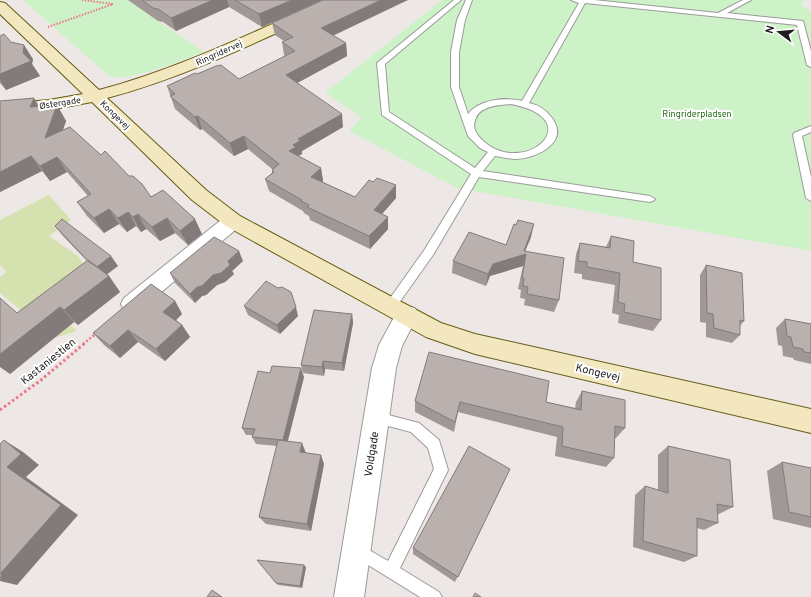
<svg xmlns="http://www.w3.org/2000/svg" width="811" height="597" font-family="Overpass,sans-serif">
	<rect width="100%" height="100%" fill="#ede8e5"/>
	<!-- grass -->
	<path fill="#d5e2b0" d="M49,195L71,220L49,236L78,256L85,267L56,311L77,331L54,338L0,293V277L7,272L0,265V220Z"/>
	<!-- park -->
	<path fill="#cef2c7" d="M23,0H128L204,52C183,59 129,83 109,76Z
		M442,0H804L801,4L811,12V251L457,188L349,131L362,117L325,93Z"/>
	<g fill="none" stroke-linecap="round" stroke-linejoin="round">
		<defs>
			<path id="lane" d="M454,0H461L385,64L389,112L475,168L488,152L480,148L468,136L451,87V52L457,20L466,0H472L465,20L459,52V87L468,114C479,99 506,97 522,101L579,3L571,0H594L718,13L743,0H751L727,13L803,21L811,51V67L807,65L797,25L585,3L529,103C539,105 546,110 552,118C570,143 536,158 516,159C510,159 501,157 495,156L483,171L650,196L655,199L653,201L650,202L479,177L433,255L394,310L390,312L386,310L384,307L386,304L425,249L471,174L382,115L377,63ZM511,104C592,120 522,180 481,139C475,133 472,126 476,118C480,106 500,105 511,104Z
				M811,126V132L802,136L811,177V201L806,198L793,135L794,133Z
				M377,412L419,423L439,440L448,470L400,568L439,592L442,597H420L352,555L350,550L352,545L357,543L388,561L434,469L428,448L411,432L373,422L371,418L373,414Z"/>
			<path id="street" d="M233,214L240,216L243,221L240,226L140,310L132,313L124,310L121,304L124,298L226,216Z
				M407,306L415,308L418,315L402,346L396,368L364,597H334L372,368L379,345L399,308Z"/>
			<path id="secondary" d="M326,0H344L342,3C265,38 189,76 107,98L206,190L240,216L441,323L475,334L811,409V433L475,354L426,337L226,226L192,200L92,102L49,110L0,114V104L49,100L83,94L0,14V2L5,3L99,90C178,69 251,33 326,0Z"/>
		</defs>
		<!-- lane casing -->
		<use href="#lane" stroke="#9b9b9b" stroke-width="2"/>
		<!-- street casing -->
		<use href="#street" stroke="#9b9b9b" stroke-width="2"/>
		<!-- secondary casing -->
		<use href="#secondary" stroke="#675b12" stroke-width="2"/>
		<!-- path-far2 -->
		<path stroke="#e97a8b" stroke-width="2" stroke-dasharray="1.5 1.5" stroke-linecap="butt" d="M48,27L113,4L82,0"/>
		<!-- path-far1 -->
		<path stroke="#e97a8b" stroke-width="2.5" stroke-dasharray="2 2" stroke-linecap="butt" d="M83,344L97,333"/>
		<!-- path -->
		<path stroke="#e97a8b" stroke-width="3" stroke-dasharray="2.5 2.5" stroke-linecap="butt" d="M0,410L41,380L85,343"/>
		<!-- lane -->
		<use href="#lane" fill="#fff" fill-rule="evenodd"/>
		<!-- street -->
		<use href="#street" fill="#fff" fill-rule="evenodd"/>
		<!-- secondary -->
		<use href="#secondary" fill="#f2e7bf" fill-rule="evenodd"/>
	</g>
	<!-- wall -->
	<path fill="#a09796" d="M128,0H322L262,27L229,7L176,31L163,22L158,21Z
		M272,23L333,36L346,43L347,56L297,83L343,127L302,151V154L298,156L321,168L323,181L322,182L355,197L373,182L396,185V198L382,214L388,217V229L370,249L310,220L309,216L304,213L303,211L269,191L265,179L272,173V169L248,149L234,156L202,129L200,130L175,109L167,86L197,74L239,79L285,56L284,55L282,42L284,41L275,35Z
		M0,36L11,42L33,59L32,64L40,76L6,90L0,83Z
		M57,105L66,121L63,129L101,155L129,176L151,197L202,234L188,245L175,233L160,241L146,229L141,232L136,226L127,232L119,224L104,233L87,216L77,202L88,196L67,172L50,181L42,171L0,192L39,107Z
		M55,226L118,266L107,274L109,276L120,292L78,325L74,322L10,374L17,313L87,261L63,236Z
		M611,236L633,262L661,320L653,331L618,323L619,315L612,313L615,285L582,279V274L574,273L576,254L580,243L606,247Z
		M531,237L525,251L559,300L554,312L524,305L525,299L520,298L521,290L518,289L523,266L490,276L486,286L452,273L453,261Z
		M243,261L232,271L234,274L225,282L217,285L206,295L202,296L195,303L175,283L170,273Z
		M706,265L744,321L740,326V335L732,343L706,337V323L700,322V275Z
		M175,301L182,314L176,320L182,325L190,337L165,361L138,342L120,358L104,345L93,333Z
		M244,306L298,316L280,334L248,315Z
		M352,314L353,323L344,371L325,369L324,376L303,373L301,365Z
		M785,319L811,324V364L794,360L793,358L783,356L782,346L778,345L776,328Z
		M304,377L288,441L324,464L311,531L266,524L259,517L277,446L256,444L252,437L253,435H246L242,428Z
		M582,391L625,428L616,438H615L614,458L606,467L555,456L557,437L458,412L454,432L415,412V401L546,402L575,408L576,402Z
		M668,446L733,507L719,514H717L718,523L704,530L697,528V556L684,562L633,547L635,495L645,486L658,490V455Z
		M782,462L811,468V528L773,519L767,471Z
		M510,469L455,582L413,554V548Z
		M306,567L302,588L278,585L276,583Z"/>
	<!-- shaded-wall -->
	<path fill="#827b7a" d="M213,0H227L229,7L176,31L171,18Z
		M292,0H322L262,27L259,14Z
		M381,0H408L322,41L321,28Z
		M346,43L347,56L288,88L286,75Z
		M24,45L33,59L32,64L40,76L6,90L0,80V74L23,53Z
		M34,98L44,114L30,107Z
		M57,105L66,121L55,153L45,138Z
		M342,114L343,127L302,151V154L298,156L289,151L298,139Z
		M198,116L202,129L200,130L195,117Z
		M244,136L248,149L234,156L230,143Z
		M31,156L42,171L0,192V172Z
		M57,157L67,172L50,181L40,166Z
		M321,168L323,181L313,190L311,177Z
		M396,185V198L374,223V210Z
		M109,209L119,224L104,233L94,218Z
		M128,212L136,226L127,232L118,218Z
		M138,214L146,229L141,232L133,217Z
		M388,217V229L370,249L369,236Z
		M167,218L175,233L160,241L152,227Z
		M195,219L202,234L188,245L180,231Z
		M534,224L531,237L524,254H526L523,266L490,276L486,286L488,274L493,264L524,251Z
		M239,251L243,261L232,271L234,274L225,282L217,285L206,295L202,296L195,303L190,294L228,261Z
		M111,256L118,266L102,278L95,268Z
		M109,276L120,292L78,325L64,310Z
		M175,301L182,314L171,325L163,312Z
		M60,307L74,322L10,374L0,367V354Z
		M296,307L298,316L280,334L277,325Z
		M352,314L353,323L344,371L342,363Z
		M182,325L190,337L165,361L156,349Z
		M128,330L138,342L120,358L110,346Z
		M323,361L325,369L324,376L322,367Z
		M301,368L304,377L286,447L283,440Z
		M4,440L23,452L39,465L26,477L78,515L17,585L0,581L7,467Z
		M302,443L306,453L300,452Z
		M321,455L324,464L311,531L307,524Z
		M304,565L306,567L302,588L300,586Z"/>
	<!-- building -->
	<path fill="#bab0ae" stroke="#827b7a" d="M142,0H213L171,18L158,9L153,8Z
		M235,0H292L259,14Z
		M323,0H381L321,28L346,43L286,75L342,114L298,139L300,141L293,145L296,147L289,151L321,168L311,177L355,197L369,180L373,182L377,178L396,185L374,210L388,217L369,236L307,207L309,205L301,201L302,200L265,179L274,172L272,170L279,164L244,136L230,143L198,116L195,117L170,96L175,94L167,86L195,73L197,74L216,66L221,65L239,79L295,51L282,42L293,37L272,23Z
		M4,34L11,42L24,45L23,53L31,61L0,74V36Z
		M34,98L30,107L57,105L45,138L70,127L101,155L105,151L129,176H133L142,184L151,197L163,190L195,219L180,231L167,218L152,227L138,214L133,217L128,212L118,218L109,209L94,218L77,202L91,194L57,157L40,166L31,156L0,172V101Z
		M62,219L111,256L97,267L88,261L55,226Z
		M518,220L534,224L524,251L564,258L559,300L527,294L528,287L523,286L524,278H522L526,254L493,264L488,274L453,261L469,232L506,245L514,224L516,225Z
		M611,236L634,241L633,262L661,268V320L624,312L625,304L618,302L620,273L587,267V262L578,261L580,243L610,248Z
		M214,237L239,251L228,261L230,265L221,273L213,275L202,286L197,287L190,294L170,273Z
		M88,260L109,276L64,310L60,307L0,354V298L17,313Z
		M706,265L742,273L744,321L740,320V335L714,328L713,314L707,313Z
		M266,281L278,288L282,287L291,292L296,307L277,325L244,306Z
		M151,284L175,301L163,312L182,325L156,349L128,330L110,346L93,333Z
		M314,310L352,314L342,363L323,361L322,367L301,365Z
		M785,319L811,324V353L804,352L803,349L793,347L791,337L787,336Z
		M429,352L549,381L546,402L581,410L582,391L625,400V428L615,426L614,458L562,446L563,427L460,402L455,422L415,401Z
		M272,366L301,368L283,440L252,437L255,429L242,428L258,371L270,373Z
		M4,440L21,454L7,467L61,505L0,574V444Z
		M278,440L302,443L300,452L321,455L307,524L259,517Z
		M469,446L510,469L458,577L413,548Z
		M668,446L730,460L733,507L717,504L718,523L697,518V556L643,541L645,486L668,493Z
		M782,462L811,468V517L789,512Z
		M257,560L304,565L300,586L276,583Z
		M212,590L222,597H207Z
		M475,593L481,597H473Z"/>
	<g text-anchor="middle" stroke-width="4" stroke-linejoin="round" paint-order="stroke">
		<!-- far-street labels -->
		<g font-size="9" fill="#1e1e1e" stroke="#fff">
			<text transform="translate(219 53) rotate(-24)" y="3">Ringridervej</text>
			<text transform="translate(60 103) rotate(-9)" y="3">Østergade</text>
			<text transform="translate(115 115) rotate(44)" y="3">Kongevej</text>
		</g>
		<!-- far-park labels -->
		<g font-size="9" fill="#276f19" stroke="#fff">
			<text x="697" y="117">Ringriderpladsen</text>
		</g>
		<!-- street labels -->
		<g font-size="11" fill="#1e1e1e" stroke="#fff">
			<text transform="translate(48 361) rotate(-39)" y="4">Kastaniestien</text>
			<text transform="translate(598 372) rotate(13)" y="4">Kongevej</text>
			<text transform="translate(371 454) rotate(-81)" y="4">Voldgade</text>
		</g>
	</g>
	<!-- north arrow -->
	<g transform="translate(779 32) rotate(286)" stroke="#ffffff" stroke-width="3" paint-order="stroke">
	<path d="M0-3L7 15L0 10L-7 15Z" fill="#1e1e1e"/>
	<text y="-6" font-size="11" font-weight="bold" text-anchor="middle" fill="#1e1e1e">N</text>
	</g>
</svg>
